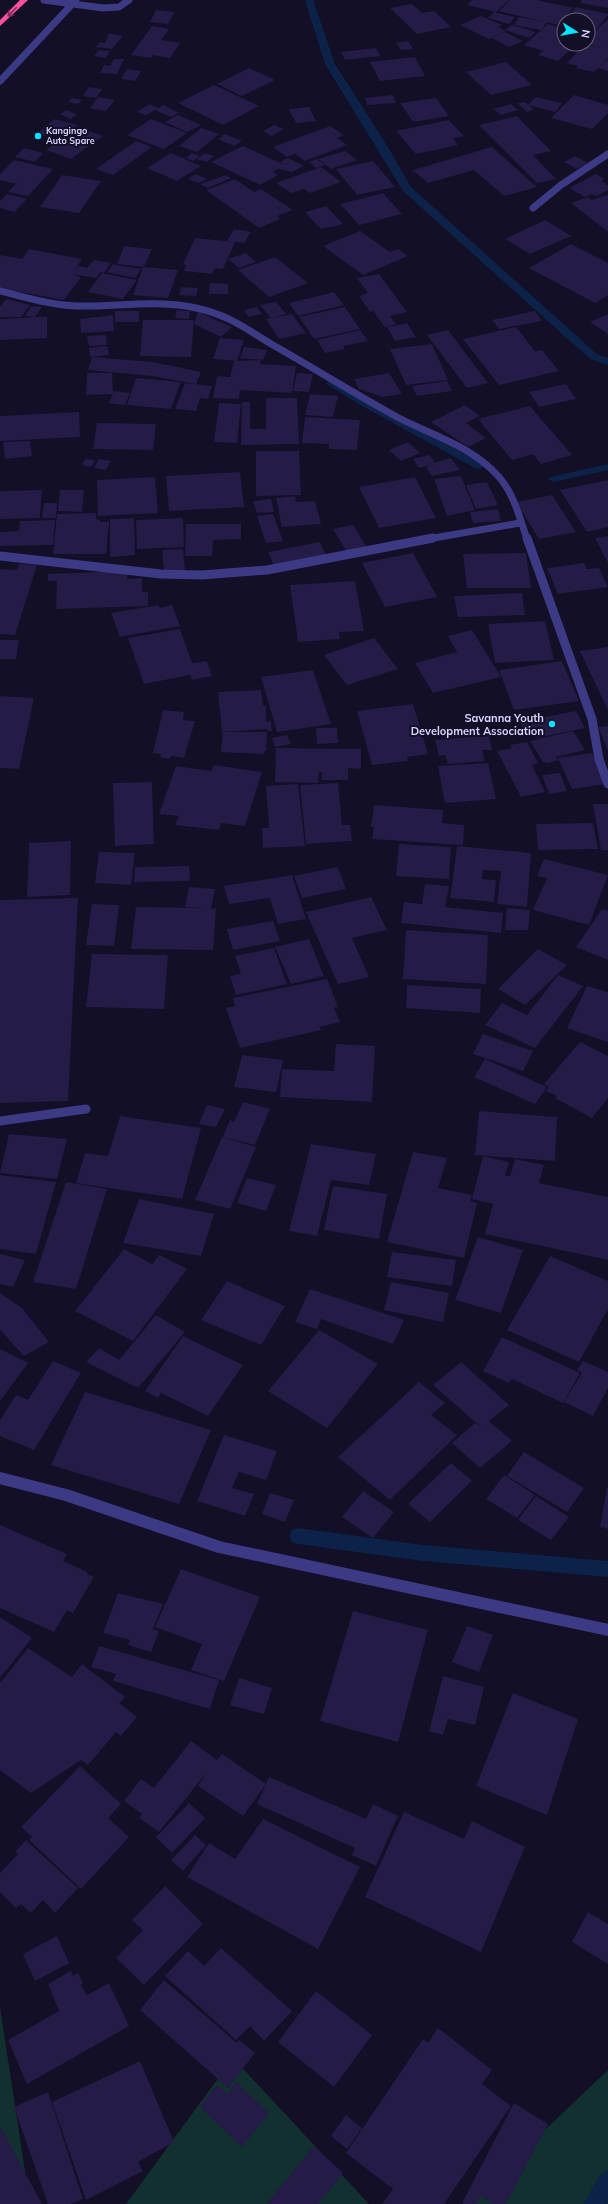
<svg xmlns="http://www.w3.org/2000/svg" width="608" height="2204" font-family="Mulish,sans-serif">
	<rect width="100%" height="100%" fill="#130f26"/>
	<!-- green -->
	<path fill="#12302f" d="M0,2007L30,2204H0Z
		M233,2058L369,2204H126Z
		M608,2070V2204H467Z"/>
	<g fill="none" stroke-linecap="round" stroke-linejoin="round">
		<!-- stream -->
		<path fill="#0c2248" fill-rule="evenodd" d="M305,0H313L335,64L388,147L411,187L598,355L608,358V365L590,359L403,191L325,64Z
			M332,380L483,464L485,466L479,469L475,468L362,406L328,385L326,383Z
			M608,464V470L554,482L548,479L550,477Z
			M298,1528L423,1545L608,1561V1577L423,1561L298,1544L292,1542L289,1536L292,1530Z
			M608,2171V2201L606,2204H583L601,2174Z"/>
	</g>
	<!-- building -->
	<path fill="#241b47" d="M472,0H509L496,12L467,5Z
		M510,0H537L573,8L558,25L547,22L541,30L514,25L519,17L545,22L499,11Z
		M582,0H608V8L580,3Z
		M412,4L422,13L434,11L451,27L417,34L390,8Z
		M576,7L608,14V15L594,32L588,30V20H564Z
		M156,10L174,12L168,24L150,22Z
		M494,12L497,13L515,17L509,24L488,18Z
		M481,16L502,25L498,27L506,31L489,39L460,25Z
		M608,19V58L601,65L608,59V71L598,68L594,72L576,68L578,66L567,63L585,44L601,48L588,44V38Z
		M548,24L564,29V44H576L558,61L538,55L543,51L524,45Z
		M512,25L536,32L529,38L505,30Z
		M152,26L169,29L161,40L180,43L170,58L153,55L151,58L131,55Z
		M505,32L523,41L509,47L492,38Z
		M109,33L123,36L112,49L96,47L100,42L105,43Z
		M408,41L413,49L401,50L396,43Z
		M376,48L380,56L345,60L341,52Z
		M98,50L110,51L106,58L94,56Z
		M415,57L425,76L380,81L370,62Z
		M114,59H124L117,74L100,73L104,65L110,66Z
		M506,62L532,85L491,95L466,72Z
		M249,68L275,80L242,96L217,84Z
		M127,69L141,71L135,81L121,79Z
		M214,85L259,106L223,125L178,103Z
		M89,87L102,89L96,98L83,96Z
		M393,95L396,103L367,105L365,98Z
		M574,95L608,105V113L592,129L551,118Z
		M98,97L115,100L106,111L90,108Z
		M536,97L562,103L555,112L528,105Z
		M72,98L82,100L78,104L68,102Z
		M436,98L449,116L413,122L400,103Z
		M524,102L526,103L534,109L527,112L517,103Z
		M149,104L159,108L163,105L179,113L171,117L155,110L146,115L137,112Z
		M511,104L518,110L501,115L493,109Z
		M309,107L316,121L296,123L289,109Z
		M67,110L77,115L70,119L60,114Z
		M178,115L201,125L187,132L165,122Z
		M517,116L551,151L533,155L556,179L537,183L479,125Z
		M55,119L78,125L66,135L55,132L50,137L37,134L42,129L49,131L43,128Z
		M151,119L187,133L164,149L127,135Z
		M449,120L464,136L453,138L458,145L416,154L396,131Z
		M274,125L283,129L272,136L263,131Z
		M330,126L344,135L337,138L347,145L305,161L295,154L287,157L273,147Z
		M78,127L103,136L71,159L46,150Z
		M201,128L219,134L197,152L179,146Z
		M225,134L242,141L234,146L218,139Z
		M136,141L152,147L113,175L96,169Z
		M243,146L285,165L280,162L288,158L304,166L292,172L278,169L273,172L278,175L260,185L211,162Z
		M492,147L537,187L504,196L474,170L428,183L413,170Z
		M24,148L43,153L35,162L15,157Z
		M345,151L357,160L331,169L318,159Z
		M171,153L201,166L177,181L147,168Z
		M192,153L200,156L193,161L186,158Z
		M205,153L214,156L207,162L197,159Z
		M575,156L588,163L577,169L564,162Z
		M317,159L318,160L325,165L316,168L309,162Z
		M14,160L53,169L28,196L8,192L16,184L21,185L0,180V174Z
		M373,161L395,187L357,195L336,169Z
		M321,167L341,182L310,193L304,189L291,193L276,183Z
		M196,174L207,179L199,183L188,179Z
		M596,174L605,179L601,181L608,185V190L596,196L592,194L585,197L569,188Z
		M62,175L101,181L79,213L40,207Z
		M226,175L231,178L208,188L200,184Z
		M235,179L254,192L261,189L293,210L277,216L280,219L259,228L206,190Z
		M383,193L402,214L359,225L340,204Z
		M7,194L27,199L14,212L0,208V201Z
		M608,195V232L571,203L588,197L591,200Z
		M326,206L343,224L321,229L305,212Z
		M545,220L571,236L530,254L505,239Z
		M234,229L251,232L244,243L227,241Z
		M360,231L390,252L398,249L408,256L363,275L323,246Z
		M195,238L235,242L223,269L215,268L212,274L184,271L186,265L183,264Z
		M571,244L608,263V295L595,303L529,268Z
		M124,246L152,249L144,267L117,264Z
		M29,249L82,259L73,273L78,266L87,268L94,260L111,263L104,273L100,272L96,278L71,274L81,277L64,300L0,288V255L22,259Z
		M246,253L256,262L239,268L228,259Z
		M275,257L308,283L269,297L238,270Z
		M113,264L117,265L141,269L135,278L107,272Z
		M143,267L178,270L168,298L133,295Z
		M102,273L137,280L123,299L88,292Z
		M379,274L407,312L390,316L396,324L385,327L373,311L370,312L359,296L368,293L357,278Z
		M210,283L228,284V294H209Z
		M181,287L198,288L196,296L179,295Z
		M334,292L344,305L298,316L289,303Z
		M6,299L30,305L21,317H0V307Z
		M276,302L286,314L272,318L292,314L306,333L279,339L266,319L271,318L260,305Z
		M31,306L42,307L35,317L25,316Z
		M257,307L262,314L248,317L244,310Z
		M345,307L360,329L314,339L299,317Z
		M177,310L190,311L189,319L175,318Z
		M115,311H139V322H115Z
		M535,311L542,321L499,329L492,320Z
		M198,312L232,327L221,337L194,324Z
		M608,314V334L590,322Z
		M113,315L114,331L81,333L80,319Z
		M38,317H47V338L0,340V319Z
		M143,320H194L191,357L140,356Z
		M407,323L416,337L395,341L387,327Z
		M516,327L535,351L542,350L559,371L499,385L463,339Z
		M360,330L368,341L343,346L345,349L325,353L317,340Z
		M448,330L488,383L467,388L427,335Z
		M106,335L107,345L89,346L87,336Z
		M220,338L244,340L237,361L213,359Z
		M432,344L448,380L406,385L390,349Z
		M107,346L109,355L90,357L89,348Z
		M244,347L267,350L263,360L240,358Z
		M92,357L153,362L201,372L196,384L152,376L88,370Z
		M261,360L260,364L296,366L292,393L240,390L239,399L213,398L217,376L230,377L234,361Z
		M87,373H112L113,394L86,395Z
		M297,373L313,374L309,392L293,391Z
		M389,373L402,394L383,397L359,389L354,379Z
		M136,378L181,382L171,409L127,405Z
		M447,381L452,391L417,396L412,386Z
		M185,383L212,386L208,399L200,398L196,411L175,409Z
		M566,384L576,399L539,407L529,392Z
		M114,391L130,393L125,405L109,403Z
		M310,394L338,396L333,417L305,415Z
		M266,398H297L299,444L241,445L242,402H250V429H266Z
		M219,403L241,404L237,443L214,442Z
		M465,405L480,416L466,423L486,438L468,447L431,422Z
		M530,406L572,455L541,464L533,454L512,460L478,419Z
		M79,412L80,437L0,441V416Z
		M305,417L360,420L357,450L329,449V444L302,443Z
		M97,423L156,424L153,450L93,449Z
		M30,441L32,456L5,459L3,442Z
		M408,442L420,453L401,461L389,450Z
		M256,451H299L301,495L256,496Z
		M429,455L434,461L433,463L451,458L460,470L432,476L426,467L435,464L419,468L413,459Z
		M85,459L95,460L91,467L82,465Z
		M99,459L111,461L106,470L94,468Z
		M240,472L244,507L169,511L166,476Z
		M461,476L475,510L447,516L434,479Z
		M155,477L158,513L98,516L97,480Z
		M415,477L436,518L379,528L359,487Z
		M608,480V527L587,532L560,490Z
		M487,482L498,505L476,509L466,485Z
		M42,490L40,518L0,519V491Z
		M60,490H84L82,512L58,511Z
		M552,495L576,532L539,539L516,502Z
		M295,496L296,502L315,501L321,524L282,527L276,498Z
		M271,499L274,512L257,513L253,501Z
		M44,503H57L56,518H42Z
		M498,509L501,521L473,523L470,512Z
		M96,513V519L100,520V522H109L106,554H53L57,514Z
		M273,514L283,541L266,543L257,516Z
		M134,518L135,555L110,557V519Z
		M183,518L184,547L137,549L136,520Z
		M55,520L53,545L0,546V532L19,531L20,521Z
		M186,524H241V539L213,540L212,556H185Z
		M353,525L366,546L346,551L333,529Z
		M608,536V563L595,538Z
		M320,542L326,555L274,565L268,552Z
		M183,549L185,571L164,572L162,550Z
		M413,553L437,597L385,607L362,563Z
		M526,553L531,588H467L463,554Z
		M584,563L587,569L599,568L608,587L558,594L547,568Z
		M19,564L37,565L15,635L0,634V569L17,570Z
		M127,571V579L142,578V592H148V606L56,609L57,581H48V574Z
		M355,581L364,631L339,632L340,639L298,642L290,585Z
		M522,593L525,615L458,617L454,596Z
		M158,605L160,608L172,605L180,626L120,637L111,613Z
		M545,621L554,660L495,663L488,624Z
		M180,629L192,663L207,661L212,676L192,680L190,675L144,684L128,638Z
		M472,630L501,677L433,693L415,663L457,652L448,636Z
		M374,638L398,669L347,685L324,655Z
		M0,640H19L16,659H0Z
		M608,647V710L580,651Z
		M562,661L579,701L514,710L499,670Z
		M313,670L331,724L277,732L261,677Z
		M261,690L263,706L266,705V722L271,721L272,731H268L267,729L222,732L218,692Z
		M0,696L34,698L19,769L0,768Z
		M413,704L428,754L407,757L408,761L372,765L357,711Z
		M163,710L184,712L183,720L195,721L184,758L171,756L170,759L160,757L161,754L153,753Z
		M576,711L585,728L537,738L530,727L523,728L520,722Z
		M608,726V751L598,727Z
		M316,728H337L338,743L317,744Z
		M573,731L585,750L556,757L558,760L548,763L543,762L530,741Z
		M223,732H267L266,751H264V754L221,752Z
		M287,735L291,744L275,747L272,738Z
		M489,736L492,750H482L485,761L448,764L445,755L439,756L435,740Z
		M527,742L538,763L532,765L545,792L521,797L497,751L512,748L510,745Z
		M276,748L361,749V769L348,768V780H322V772H319L318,783L275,782Z
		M592,753L606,784L572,789L558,758Z
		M488,763L496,799L445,803L438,766Z
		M214,765L262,772L245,826L221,823L219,830L175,825L179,816L159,814L176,766L211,771Z
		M560,773L567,791L549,794L542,775Z
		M152,782L154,844L115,846L113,783Z
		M338,783L342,825H350L352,841L306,844L300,785Z
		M298,784L305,846L263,848L262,828H269L266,786Z
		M593,804H608V850H601Z
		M374,805L443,810L442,823L464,825L463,845L372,839L374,827H371Z
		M593,823L598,849L538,850L536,824Z
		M71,841L70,895L27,897L29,843Z
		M399,844L451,847L449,879L396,876Z
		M457,846L531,853L527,907L497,904L501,871L483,870L482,879L496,880L494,902L450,898Z
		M99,852L135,853L131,885L95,883Z
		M544,859L608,875L589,925L533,910L547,878L537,876Z
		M189,866L190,881L134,882L135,867Z
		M338,867L346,889L302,898L294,876Z
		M292,875L306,919L278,924L270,898L229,904L224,886Z
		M425,884L449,886L445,907L503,913L501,933L401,923L404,902L422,904Z
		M189,887L215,889L211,909L216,908L213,950L131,949L136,907L204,908L185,907Z
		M371,897L387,930L352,938L369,977L338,984L306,912Z
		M78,898L68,1101L0,1103V900Z
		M92,904L119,905L114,946L86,945Z
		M507,908L530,910L528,930H505Z
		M602,909L608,911V960L576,947Z
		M273,921L280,941L233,950L227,929Z
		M406,930L488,935L486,984L403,979Z
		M309,939L324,976L291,984L275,947Z
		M274,948L287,984L236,995L230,976L241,974L235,956Z
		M538,949L567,965L525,1005L498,989Z
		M92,954L168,955L164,1009L86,1007Z
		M558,975L583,986L535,1048L485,1025L502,1003L527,1015Z
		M327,979L338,1007L334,1008L340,1022L319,1027L321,1030L240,1048L226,1008L235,1006L233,998Z
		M407,985L481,989L480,1013L406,1008Z
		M587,986L608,992V1042L567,1028Z
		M483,1034L533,1051L523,1071L473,1054Z
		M580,1042L608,1056V1098L592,1118L555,1098L557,1096L546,1091L549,1087L544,1084Z
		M336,1044L375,1046L372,1102L280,1097L282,1069L334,1071Z
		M242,1055L283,1060L276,1092L234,1087Z
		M485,1059L547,1087L535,1104L474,1077Z
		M243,1102L270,1109L255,1145L223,1137L230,1120L234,1122Z
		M207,1105L225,1109L216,1127L199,1124Z
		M479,1111L557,1117L555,1161L475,1155Z
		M120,1116L201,1128L182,1199L76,1183L85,1153L108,1156Z
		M9,1134L67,1139L57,1179L0,1173Z
		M222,1137L256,1147L230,1209L195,1200Z
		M311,1144L376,1154L369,1185L331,1180L317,1236L289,1231Z
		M413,1152L447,1158L438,1188L472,1195L470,1201L477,1203L464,1258L387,1242Z
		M483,1156L509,1162L505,1176H510L515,1159L544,1165L539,1183L608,1197V1260L485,1234L493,1204L472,1199Z
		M0,1175L56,1182L36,1254L0,1249Z
		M247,1178L276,1185L266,1211L237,1203Z
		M66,1182L107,1189L76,1289L33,1282Z
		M333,1186L387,1194L379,1239L324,1230Z
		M139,1199L214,1214L201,1256L123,1243Z
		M478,1237L523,1250L501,1313L455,1300Z
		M124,1249L152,1264L159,1255L187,1269L133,1341L75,1311Z
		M392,1252L456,1260L452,1286L387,1277Z
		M0,1254L25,1260L13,1287L0,1284Z
		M550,1256L608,1281V1309L579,1362L507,1330Z
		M227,1281L285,1306L261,1345L201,1320Z
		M391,1282L449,1293L443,1322L384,1310Z
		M310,1289L404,1320L393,1344L321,1319L317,1329L295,1322Z
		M0,1293L22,1308L49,1342L24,1356L0,1330Z
		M156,1315L185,1332L138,1388L86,1362L99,1348L119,1360Z
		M319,1330L378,1364L327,1428L268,1391Z
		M183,1336L243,1365L208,1416L161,1393L158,1398L145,1391Z
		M502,1337L580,1373L563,1403L512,1379L509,1383L483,1371Z
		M0,1349L28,1363L0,1401Z
		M53,1361L81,1373L34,1450L0,1436V1420L16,1395L28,1400Z
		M583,1361L608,1372V1388L593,1416L564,1402L582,1373L577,1370Z
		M461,1362L509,1405L489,1421L512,1441L480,1468L452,1443L475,1423L482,1428L433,1385Z
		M419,1382L445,1403L431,1415L457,1435L390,1500L338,1457Z
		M85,1392L211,1430L179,1504L51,1465Z
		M224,1435L277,1451L266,1480L239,1472L232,1488L254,1494L245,1516L197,1501Z
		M524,1452L584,1488L567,1512L507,1476Z
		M451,1463L472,1481L430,1522L408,1504Z
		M504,1475L535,1495L517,1518L486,1499Z
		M607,1488H608V1529L600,1527Z
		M363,1491L394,1512L373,1538L342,1517Z
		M270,1493L294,1500L285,1522L262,1514Z
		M536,1496L569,1517L551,1540L518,1520Z
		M0,1525L67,1554L63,1561L87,1572V1574L94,1577L73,1613L67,1610L54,1632L0,1608Z
		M181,1569L260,1597L224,1681L191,1670L202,1644L155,1627Z
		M118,1593L163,1604L153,1629L159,1631L151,1652L128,1645L130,1640L103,1633Z
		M353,1611L428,1630L398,1742L320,1721Z
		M0,1617L32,1638L0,1678Z
		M467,1626L493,1635L479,1672L452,1662Z
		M99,1646L219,1680L210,1709L113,1681L116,1674L91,1667Z
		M28,1648L72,1677L82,1664L125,1697L119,1703L137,1717L121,1736L116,1732L88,1765L81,1760L31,1793L0,1770V1683Z
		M443,1676L484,1687L475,1725L448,1719L443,1735L429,1731Z
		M239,1678L272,1688L264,1714L230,1705Z
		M513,1693L578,1719L547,1815L476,1786Z
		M191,1741L217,1760L222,1754L266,1784L243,1816L198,1786L207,1772L159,1832L139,1818L142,1814L124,1801L141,1779L154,1788Z
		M80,1766L121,1804L108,1818L129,1837L81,1889L29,1840L32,1837L21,1827Z
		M269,1777L366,1819L373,1804L398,1816L376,1866L352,1855L355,1848L257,1804Z
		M189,1803L205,1818L172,1853L156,1837Z
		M404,1812L464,1839L472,1821L525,1847L481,1952L365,1897Z
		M263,1819L360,1867L318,1949L187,1877L209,1843L235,1859Z
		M195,1835L206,1845L183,1871L171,1860Z
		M26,1840L78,1888L55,1913L43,1900L31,1913L21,1904L16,1908L0,1892V1873L18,1854L15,1852Z
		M165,1886L203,1924L144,1985L116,1958L143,1930L132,1920Z
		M588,1912L608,1924V1964L572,1942Z
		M57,1936L69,1963L35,1981L23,1954Z
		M221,1948L292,2011L264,2041L250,2026L236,2040L165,1976L188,1951L204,1966Z
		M71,1971L73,1976L78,1973L83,1983L81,1985L87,1995L109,1983L129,2026L27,2084L8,2040L59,2011L48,1984Z
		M164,1980L237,2043L239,2040L255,2053L228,2088L140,2010Z
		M316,1991L372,2035L334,2087L278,2042Z
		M438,2028L492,2070L482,2084L511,2106L444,2204H382L393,2189L346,2153L423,2039L428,2043Z
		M140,2061L174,2142L138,2162L143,2171L86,2200L52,2102Z
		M236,2082L269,2113L242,2147L200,2107L217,2085L227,2094Z
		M48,2092L83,2199L70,2204H48L14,2107Z
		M514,2103L548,2124L506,2204H494L481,2196L476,2204H464L462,2203Z
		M346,2115L362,2128L347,2149L331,2136Z
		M0,2126L42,2204H0Z
		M314,2146L343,2173L318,2204H266Z"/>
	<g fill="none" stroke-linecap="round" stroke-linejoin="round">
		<!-- minor-far2 -->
		<path stroke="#3d3a85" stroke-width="7" d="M44,0L103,8L119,7L129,0
			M0,81L76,0
			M533,208L561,185L608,154
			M0,291C25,297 50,305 76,306C115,307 157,299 196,308C229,315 246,329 273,345C315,369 357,395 399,418C434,436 473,447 499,477C514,494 520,519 527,539
			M428,539L520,523"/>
		<!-- minor-far1 -->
		<path stroke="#3d3a85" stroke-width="9" d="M527,538L592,719L599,759L608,784
			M0,556L161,574L202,575L267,570L433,538
			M0,1121L86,1109"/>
		<!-- minor -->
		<path stroke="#3d3a85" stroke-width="12" d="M0,1478L66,1495L219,1547L608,1630"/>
		<!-- highway -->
		<path fill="#ff4fa3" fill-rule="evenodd" d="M20,0H28L0,26V20Z"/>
	</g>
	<!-- one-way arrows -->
	<defs><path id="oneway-shaft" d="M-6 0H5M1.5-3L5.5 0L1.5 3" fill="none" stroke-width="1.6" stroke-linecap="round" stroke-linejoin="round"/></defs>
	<use stroke="#7d2c5e" href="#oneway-shaft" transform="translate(12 12) rotate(134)"/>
	<!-- markers -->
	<g fill="#00e5ff" stroke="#130f26" stroke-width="1.5">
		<circle cx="38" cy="136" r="4"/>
		<circle cx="552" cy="724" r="4"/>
	</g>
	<g text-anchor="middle" stroke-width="4" stroke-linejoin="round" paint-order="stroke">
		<!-- far-poi labels -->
		<g font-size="9" font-weight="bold" fill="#d9d4ff" stroke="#130f26" text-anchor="start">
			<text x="46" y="134">Kangingo<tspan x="46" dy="10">Auto Spare</tspan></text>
		</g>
		<!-- poi labels -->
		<g font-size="11" font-weight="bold" fill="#d9d4ff" stroke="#130f26" text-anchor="end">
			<text x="544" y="722">Savanna Youth<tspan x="544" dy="13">Development Association</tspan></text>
		</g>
	</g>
	<!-- north arrow -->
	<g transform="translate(576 32) rotate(101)"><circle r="19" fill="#130f26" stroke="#625e7d"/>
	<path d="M0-3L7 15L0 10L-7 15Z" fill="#00e5ff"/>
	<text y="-6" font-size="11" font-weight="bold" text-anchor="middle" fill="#d9d4ff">N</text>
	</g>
</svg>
